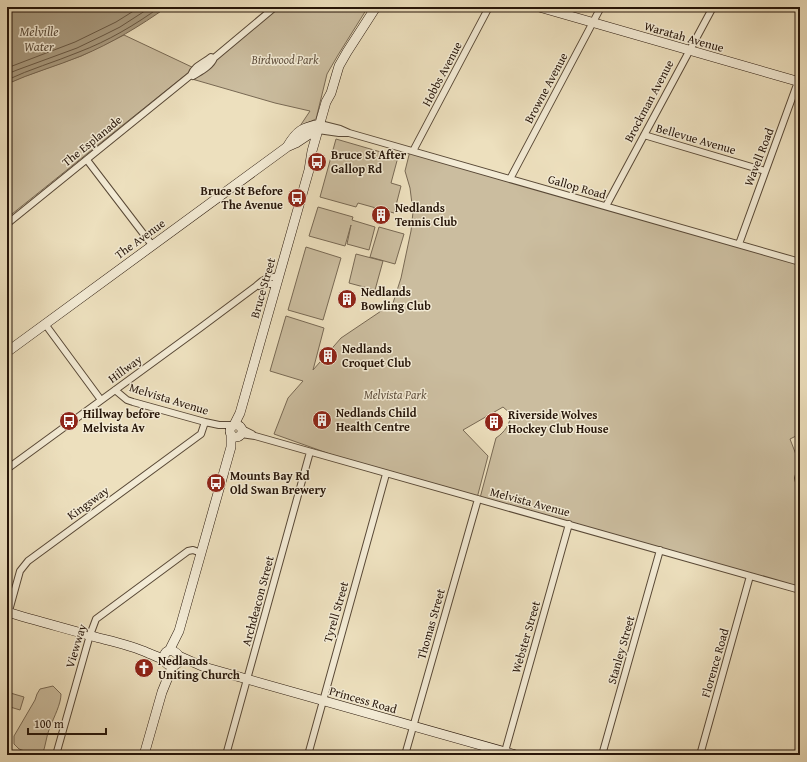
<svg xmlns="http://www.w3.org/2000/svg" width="807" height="762" font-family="'Gentium Book Plus',serif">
	<rect width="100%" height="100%" fill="#ede0be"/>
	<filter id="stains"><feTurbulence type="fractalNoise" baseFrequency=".005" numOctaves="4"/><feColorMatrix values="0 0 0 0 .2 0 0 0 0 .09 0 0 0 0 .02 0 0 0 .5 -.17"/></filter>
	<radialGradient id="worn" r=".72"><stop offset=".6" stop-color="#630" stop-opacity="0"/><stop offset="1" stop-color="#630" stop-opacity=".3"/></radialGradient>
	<!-- green -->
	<path fill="#cbbd9f" stroke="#786954" d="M280,7H368L338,55L327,74L316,119L300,126L310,111L275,103L192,79Z
		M124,35L194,68L7,218V84L20,78L81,56Z
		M336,139L398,157L391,183L401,186L394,213L358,203L356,207L320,197Z
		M410,151L800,264V434L790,439L800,465V472L798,483L800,490V588L480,498L496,438C505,432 510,424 511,414L503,407L463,430L488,456L477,498L386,474L274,434L288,398L303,381L270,371L286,316L324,328L313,370L341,338L393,303L401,278L411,231L413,212L410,188L405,171Z
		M318,207L353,217L352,220L375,227L369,250L347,244L351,225L345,246L309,236Z
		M379,227L404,234L395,264L370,257Z
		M306,247L341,258L323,320L288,310Z
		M356,254L383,261L375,290L349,283Z
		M53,686L61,694C61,704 54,717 50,727C46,736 46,746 42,755H36L19,749L14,744V736L35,700L37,694L40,689Z
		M7,692L24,697L20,710L7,706Z"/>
	<!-- water -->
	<path fill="#a99b80" stroke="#756550" d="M7,7H167C140,26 112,43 81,56C57,66 31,73 7,84Z"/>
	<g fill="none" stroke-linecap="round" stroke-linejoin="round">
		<!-- shore -->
		<path stroke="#685844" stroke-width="1" d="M7,68L75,42L116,22L140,7
			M7,74L17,70L77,48L104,35L120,27L151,7
			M7,80C30,69 55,62 79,52C108,41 135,25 160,7"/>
		<defs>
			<path id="street" d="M193,76C201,71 211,66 214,58L275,7
				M320,124L340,129L349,133L800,262
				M318,130L339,133H347
				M644,135L765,171
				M413,151L489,7
				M87,160L152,245
				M510,179L601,7
				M606,206L713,7
				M7,224L191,75C194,66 204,63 211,57L214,58
				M739,244L799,79
				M259,286L264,284H277
				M45,324L101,400
				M115,390L127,400L133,402L205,422L219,425H232
				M242,429L252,434
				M241,434L255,436L800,590
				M7,469L200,328L255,287C264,278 268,278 279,276
				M800,472L798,478L800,486
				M7,618L20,571L28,561L201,434L205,422
				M56,755L90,635L96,619L188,551L193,550L201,553
				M226,755L310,452
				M308,755L386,474
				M405,755L478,499
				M504,755L569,524
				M602,755L660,550
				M700,755L750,576
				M798,755L800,748"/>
			<path id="secondary" d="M539,7L800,82
				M287,147C297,130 302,128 320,124
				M7,352L287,147L296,143L308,135L318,130
				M230 431a6 6 0 1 1 12 0a6 6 0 1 1-12 0Z
				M234,425L240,413L309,170L312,151L326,102L331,93L339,66L347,52L376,7
				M7,612C37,621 68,629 99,638C115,642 133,646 148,653C153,655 158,657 162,659C165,661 166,664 169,665C171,666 173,665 175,665C190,657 163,640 164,660
				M169,651L179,631L231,447V434
				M179,656L204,667L516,755
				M144,755L162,692L173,665"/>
		</defs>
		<!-- street casing -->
		<use href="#street" stroke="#584836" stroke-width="8"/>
		<!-- secondary casing -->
		<use href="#secondary" stroke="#261509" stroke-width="10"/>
		<!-- street -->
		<use href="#street" stroke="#f3ebd5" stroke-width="6"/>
		<!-- secondary -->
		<use href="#secondary" stroke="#f3ebd5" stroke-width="9"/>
	</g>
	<!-- icons -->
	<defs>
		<symbol id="bus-disc" viewBox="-11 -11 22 22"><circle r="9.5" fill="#8f2418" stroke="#f3ebd5"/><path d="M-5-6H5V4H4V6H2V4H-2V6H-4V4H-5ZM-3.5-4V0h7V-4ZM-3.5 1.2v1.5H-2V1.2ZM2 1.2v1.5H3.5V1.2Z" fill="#fff"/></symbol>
		<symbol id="building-disc" viewBox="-11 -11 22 22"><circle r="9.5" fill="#8f2418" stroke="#f3ebd5"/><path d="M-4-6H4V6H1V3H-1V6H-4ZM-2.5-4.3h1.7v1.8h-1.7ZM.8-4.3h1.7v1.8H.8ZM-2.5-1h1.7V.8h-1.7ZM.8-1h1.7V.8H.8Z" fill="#fff"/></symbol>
		<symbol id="church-disc" viewBox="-11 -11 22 22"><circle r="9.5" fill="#8f2418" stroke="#f3ebd5"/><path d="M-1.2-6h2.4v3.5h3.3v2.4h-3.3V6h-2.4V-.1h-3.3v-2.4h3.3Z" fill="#fff"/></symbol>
	</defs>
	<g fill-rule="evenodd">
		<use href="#bus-disc" x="306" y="151" width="22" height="22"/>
		<use href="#bus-disc" x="286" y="187" width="22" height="22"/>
		<use href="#building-disc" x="370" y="204" width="22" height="22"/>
		<use href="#building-disc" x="336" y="288" width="22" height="22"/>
		<use href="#building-disc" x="317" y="345" width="22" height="22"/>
		<use href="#building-disc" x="311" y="409" width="22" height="22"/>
		<use href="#bus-disc" x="58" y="410" width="22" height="22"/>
		<use href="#building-disc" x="483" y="411" width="22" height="22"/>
		<use href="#bus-disc" x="205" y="472" width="22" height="22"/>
		<use href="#church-disc" x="133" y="657" width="22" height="22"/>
	</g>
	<g text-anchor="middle" stroke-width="3" stroke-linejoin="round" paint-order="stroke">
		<!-- street labels -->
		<g font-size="12" fill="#261509" stroke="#f3ebd5">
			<text transform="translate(684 37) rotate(16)" y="4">Waratah Avenue</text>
			<text transform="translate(442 74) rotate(-62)" y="4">Hobbs Avenue</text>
			<text transform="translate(546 88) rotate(-62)" y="4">Browne Avenue</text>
			<text transform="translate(649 101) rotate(-62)" y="4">Brockman Avenue</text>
			<text transform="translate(696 139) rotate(16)" y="4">Bellevue Avenue</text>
			<text transform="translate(92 141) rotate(-39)" y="4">The Esplanade</text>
			<text transform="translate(759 157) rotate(-69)" y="4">Wavell Road</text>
			<text transform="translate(577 187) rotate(16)" y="4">Gallop Road</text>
			<text transform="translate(140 239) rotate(-36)" y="4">The Avenue</text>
			<text transform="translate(263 288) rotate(-74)" y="4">Bruce Street</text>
			<text transform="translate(125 369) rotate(-36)" y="4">Hillway</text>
			<text transform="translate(169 399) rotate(17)" y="4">Melvista Avenue</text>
			<text transform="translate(530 502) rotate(15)" y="4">Melvista Avenue</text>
			<text transform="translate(88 503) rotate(-36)" y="4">Kingsway</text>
			<text transform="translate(258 601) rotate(-75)" y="4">Archdeacon Street</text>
			<text transform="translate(336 612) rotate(-74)" y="4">Tyrell Street</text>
			<text transform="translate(431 624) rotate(-74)" y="4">Thomas Street</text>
			<text transform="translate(526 637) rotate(-74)" y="4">Webster Street</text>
			<text transform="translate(76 646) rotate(-73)" y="4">Viewway</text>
			<text transform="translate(621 650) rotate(-74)" y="4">Stanley Street</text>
			<text transform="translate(715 663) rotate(-74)" y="4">Florence Road</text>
			<text transform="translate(363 700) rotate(16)" y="4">Princess Road</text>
		</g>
		<!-- park labels -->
		<g font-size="12" font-style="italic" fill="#60503e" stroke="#f3ebd5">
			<text x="285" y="64">Birdwood Park</text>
			<text x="395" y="399">Melvista Park</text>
		</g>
		<!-- poi labels -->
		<g font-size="12" font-weight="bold" fill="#261509" stroke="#f3ebd5" text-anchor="start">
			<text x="331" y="159">Bruce St After<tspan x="331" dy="14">Gallop Rd</tspan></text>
			<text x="283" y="195" text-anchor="end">Bruce St Before<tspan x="283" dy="14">The Avenue</tspan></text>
			<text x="395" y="212">Nedlands<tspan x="395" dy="14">Tennis Club</tspan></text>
			<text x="361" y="296">Nedlands<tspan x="361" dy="14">Bowling Club</tspan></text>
			<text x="342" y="353">Nedlands<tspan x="342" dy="14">Croquet Club</tspan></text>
			<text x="336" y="417">Nedlands Child<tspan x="336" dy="14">Health Centre</tspan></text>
			<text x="83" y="418">Hillway before<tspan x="83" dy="14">Melvista Av</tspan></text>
			<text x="508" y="419">Riverside Wolves<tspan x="508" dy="14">Hockey Club House</tspan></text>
			<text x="230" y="480">Mounts Bay Rd<tspan x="230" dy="14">Old Swan Brewery</tspan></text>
			<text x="158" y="665">Nedlands<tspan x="158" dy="14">Uniting Church</tspan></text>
		</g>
		<!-- water labels -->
		<g font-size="13" font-style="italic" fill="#5a4b39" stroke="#f3ebd5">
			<text x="39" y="36">Melville<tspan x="39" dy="15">Water</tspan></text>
		</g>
	</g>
	<!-- margin -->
	<rect width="807" height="762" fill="none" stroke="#ede0be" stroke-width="24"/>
	<rect x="8" y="8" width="791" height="746" fill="none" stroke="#261509" stroke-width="2"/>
	<rect x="12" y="12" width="783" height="738" fill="none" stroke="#261509"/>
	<!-- scale -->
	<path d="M28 728v6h78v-6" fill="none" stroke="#261509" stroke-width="2"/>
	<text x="34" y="728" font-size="12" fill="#261509" stroke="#f3ebd5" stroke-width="3" paint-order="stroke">100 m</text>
	<rect width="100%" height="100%" filter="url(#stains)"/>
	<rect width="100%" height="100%" fill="url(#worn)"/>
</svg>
